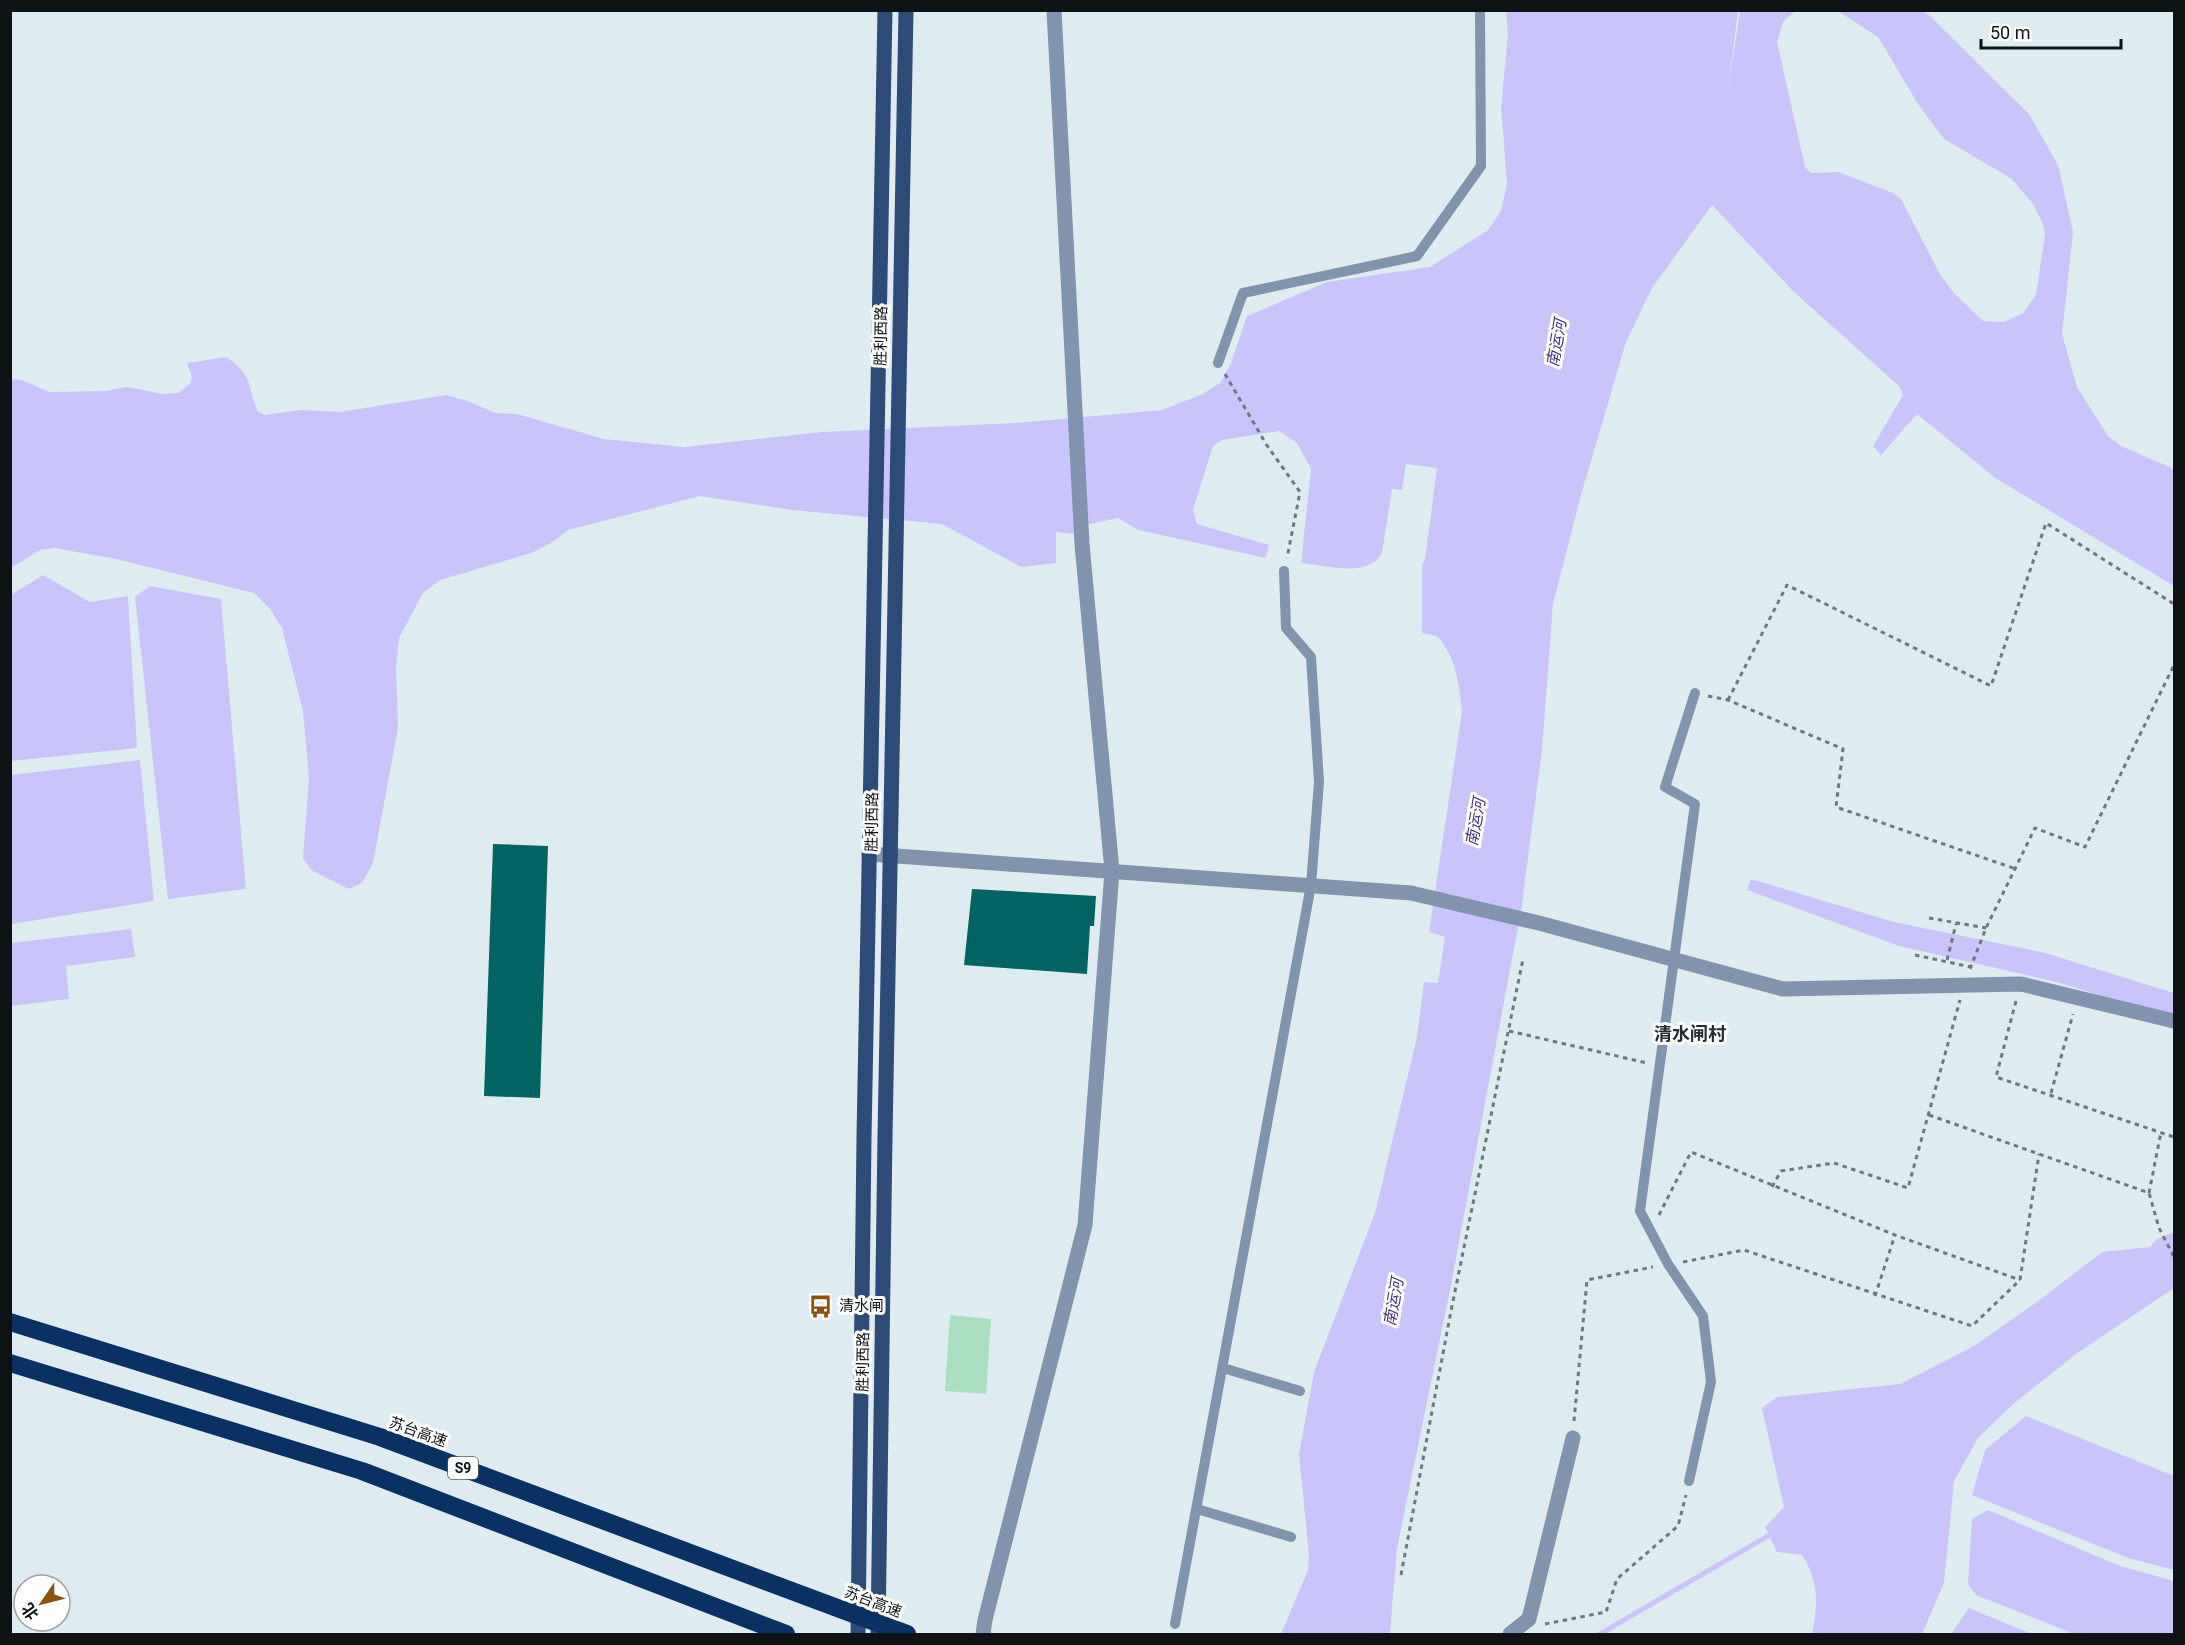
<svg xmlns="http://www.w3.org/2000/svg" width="2185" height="1645" font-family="Roboto,'Noto Sans SC',sans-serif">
	<rect width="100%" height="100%" fill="#deecf2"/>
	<!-- green -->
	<path fill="#aae0c1" d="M950,1315L991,1319L986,1394L945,1391Z"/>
	<!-- water -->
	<path fill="#cac4fc" d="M1506,10L1738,11L1728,91L1740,11H1795L1783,22L1777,42L1805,167L1811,173L1838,172L1893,193L1901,199L1941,276L1954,293L1983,321L2004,322L2023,313L2036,295L2045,234L2043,224L2033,204L2012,179L1944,139L1918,104L1878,37L1838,11H1922L1929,15L2029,114L2058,165L2073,232L2062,334L2077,387L2108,436L2121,446L2174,469V586L1994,477L1917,414L1881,455L1873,446L1903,395L1900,387L1794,292L1712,205L1652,288L1626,342L1581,495L1553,604L1542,750L1521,911L1450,1290L1397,1548L1390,1634H1281L1308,1570L1309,1555L1299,1454L1314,1372L1375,1213L1417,1037L1424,982L1438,983L1445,937L1429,932L1462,711C1459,683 1456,657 1437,636L1422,633V565L1425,559L1437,468L1406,464L1402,490L1392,489L1382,553C1367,579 1326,565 1301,563L1311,469L1297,443L1279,431L1222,440L1213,446L1193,510L1197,524L1269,545L1266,558L1138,530L1118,518L1076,527V534L1056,532V563L1021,567L942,524L792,510L700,496L568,530L551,543L531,553L440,580L423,593L399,638L396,668L398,728L373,863L362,883L349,889L311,870L303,858L309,778L303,711L282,628L270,609L254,593L116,559L55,548L40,550L11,568L10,379L22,380L49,392L105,391L127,387L163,394L178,393L190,384L192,377L187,363L227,357C255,379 246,384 258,412L265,415L302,410L340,412L446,395L468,401L495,413L517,414L604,439L684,447L822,432L1015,423L1162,410L1203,394L1221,382L1231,363L1247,316L1327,282L1430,267L1488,230L1501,211L1507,183L1501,108L1508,34Z
		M43,575L90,602L128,596L137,748L11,761V595Z
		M150,586L221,599L246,889L168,899L135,597Z
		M140,760L154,901L12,924L11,775Z
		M1751,879L1894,922L2042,952L2174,993V1019L2057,982L1899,946L1747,890Z
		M131,929L135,957L66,966L69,999L11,1006V943Z
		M2174,1232V1288L2076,1354L2012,1405L1978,1438L1954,1481L1944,1583L1922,1634H1812C1818,1605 1819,1581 1802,1555L1777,1552L1765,1527L1784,1507L1762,1408L1777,1397L1900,1384L1974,1346L2041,1299L2102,1252L2150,1247L2157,1239Z
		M2026,1416L2174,1476V1570L2128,1558L1972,1495L1985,1450Z
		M1988,1510L2120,1566L2174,1581V1634H2074L1976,1595L1968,1584L1972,1519Z
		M1969,1608L2032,1634H1951Z"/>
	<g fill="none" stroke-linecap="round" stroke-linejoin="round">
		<!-- stream -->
		<path stroke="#cac4fc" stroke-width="5" d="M1600,1634L1773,1533"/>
	</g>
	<!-- building -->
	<path fill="#016462" d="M493,844L548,846L540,1098L484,1096Z
		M972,889L1096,896L1094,926H1090L1087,974L964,965Z"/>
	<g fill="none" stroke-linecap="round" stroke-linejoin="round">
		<!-- path -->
		<path stroke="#6f787c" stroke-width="3" stroke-dasharray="4.5 4.5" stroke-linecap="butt" d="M1225,374L1266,444L1300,492L1287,558
			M1708,696L1728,700L1843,749L1836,807L2016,869
			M1728,700L1787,585L1991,686L2046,523L2174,604
			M1929,918L1986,928
			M1915,955L1971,967
			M1947,960L1956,924
			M1970,969L1986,928L2035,828L2085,847L2174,665
			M2016,1001L1996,1077L2174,1137
			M1509,1031L1647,1063
			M2051,1093L2073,1014
			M1929,1115L2149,1193L2159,1228L2174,1257
			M1772,1187L1781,1171L1834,1163L1908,1188L1960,1000
			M2149,1193L2161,1132
			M1659,1215L1691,1152L1895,1235L2020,1280
			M1683,1262L1744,1250L1972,1326L2020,1280L2039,1154
			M1875,1296L1895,1235
			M1574,1421L1587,1280L1653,1267
			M1401,1575L1452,1306L1523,959
			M1545,1624L1606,1612L1617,1579L1678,1526L1686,1495"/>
		<!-- service -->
		<path stroke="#8193ad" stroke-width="10" d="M1218,363L1243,293L1417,256L1481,166L1480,10
			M1223,1368L1300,1391
			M1689,1481L1711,1382L1703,1316L1668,1264L1640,1211L1695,804L1665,787L1695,693
			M1197,1509L1291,1537
			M1175,1624L1311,885L1319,782L1311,657L1286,628L1284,571"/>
		<!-- minor -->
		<path stroke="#8193ad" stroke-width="15" d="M869,854L1411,893L1539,923L1783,989L2021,984L2174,1021
			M983,1634L985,1620L1085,1225L1112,871L1082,544L1054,10
			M1510,1634L1529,1619L1573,1438"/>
		<!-- primary -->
		<path stroke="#2c4b77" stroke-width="15" d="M858,1634L864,1138L885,10
			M878,1634L885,1136L906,10"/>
		<!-- motorway -->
		<path stroke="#0a3163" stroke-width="18" d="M10,1363L362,1471L786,1634"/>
		<!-- motorway-bridge -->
		<path stroke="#0a3163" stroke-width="18" d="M10,1322L380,1437L907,1634"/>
	</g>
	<!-- icons -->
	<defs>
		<symbol id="bus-bare" viewBox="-9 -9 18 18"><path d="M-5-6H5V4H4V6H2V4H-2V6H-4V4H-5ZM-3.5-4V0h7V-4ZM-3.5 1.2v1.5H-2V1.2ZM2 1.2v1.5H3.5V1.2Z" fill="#8c500f" stroke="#fff" stroke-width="2.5" paint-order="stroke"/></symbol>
	</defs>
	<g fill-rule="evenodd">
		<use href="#bus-bare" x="804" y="1290" width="33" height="33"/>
	</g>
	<g text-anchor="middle" stroke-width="6" stroke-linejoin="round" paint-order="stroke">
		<!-- shield labels -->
		<rect fill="#fff" stroke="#56595a" stroke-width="1.5" x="448" y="1457" width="30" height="22" rx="4.5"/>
		<g font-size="14" font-weight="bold" fill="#0d1214">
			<text x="463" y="1473">S9</text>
		</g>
		<!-- street labels -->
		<g font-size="15" fill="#0d1214" stroke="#fff">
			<text transform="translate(881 336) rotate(-89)" y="5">胜利西路</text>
			<text transform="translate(872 822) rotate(-89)" y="5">胜利西路</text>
			<text transform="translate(863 1362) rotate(-89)" y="5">胜利西路</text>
			<text transform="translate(418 1432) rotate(20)" y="5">苏台高速</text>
			<text transform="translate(873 1602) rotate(21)" y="5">苏台高速</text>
		</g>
		<!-- poi labels -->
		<g font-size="15" fill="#0d1214" stroke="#fff" text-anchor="start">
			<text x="839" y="1311">清水闸</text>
		</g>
		<!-- water labels -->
		<g font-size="16" font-style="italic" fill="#463483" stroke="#fff">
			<text transform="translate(1556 343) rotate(-80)" y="6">南运河</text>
			<text transform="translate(1475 822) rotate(-80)" y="6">南运河</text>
			<text transform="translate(1393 1302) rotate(-80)" y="6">南运河</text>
		</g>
		<!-- quarter labels -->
		<g font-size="18" font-weight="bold" fill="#222d31" stroke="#fff">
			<text x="1690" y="1040">清水闸村</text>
		</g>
	</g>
	<!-- border -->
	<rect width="2185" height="1645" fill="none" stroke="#0d1214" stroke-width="24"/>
	<!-- north arrow -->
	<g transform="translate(42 1603) rotate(235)"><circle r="28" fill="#ffffff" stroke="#9ea0a1" stroke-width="1.5"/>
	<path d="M0-4.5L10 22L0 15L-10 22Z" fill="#8c500f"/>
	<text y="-9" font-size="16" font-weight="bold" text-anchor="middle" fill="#0d1214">北</text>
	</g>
	<!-- scale -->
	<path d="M1981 39v9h140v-9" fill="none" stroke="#0d1214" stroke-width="3"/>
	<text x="1990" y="39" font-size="18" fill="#0d1214" stroke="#ffffff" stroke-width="4.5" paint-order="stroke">50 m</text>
</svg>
